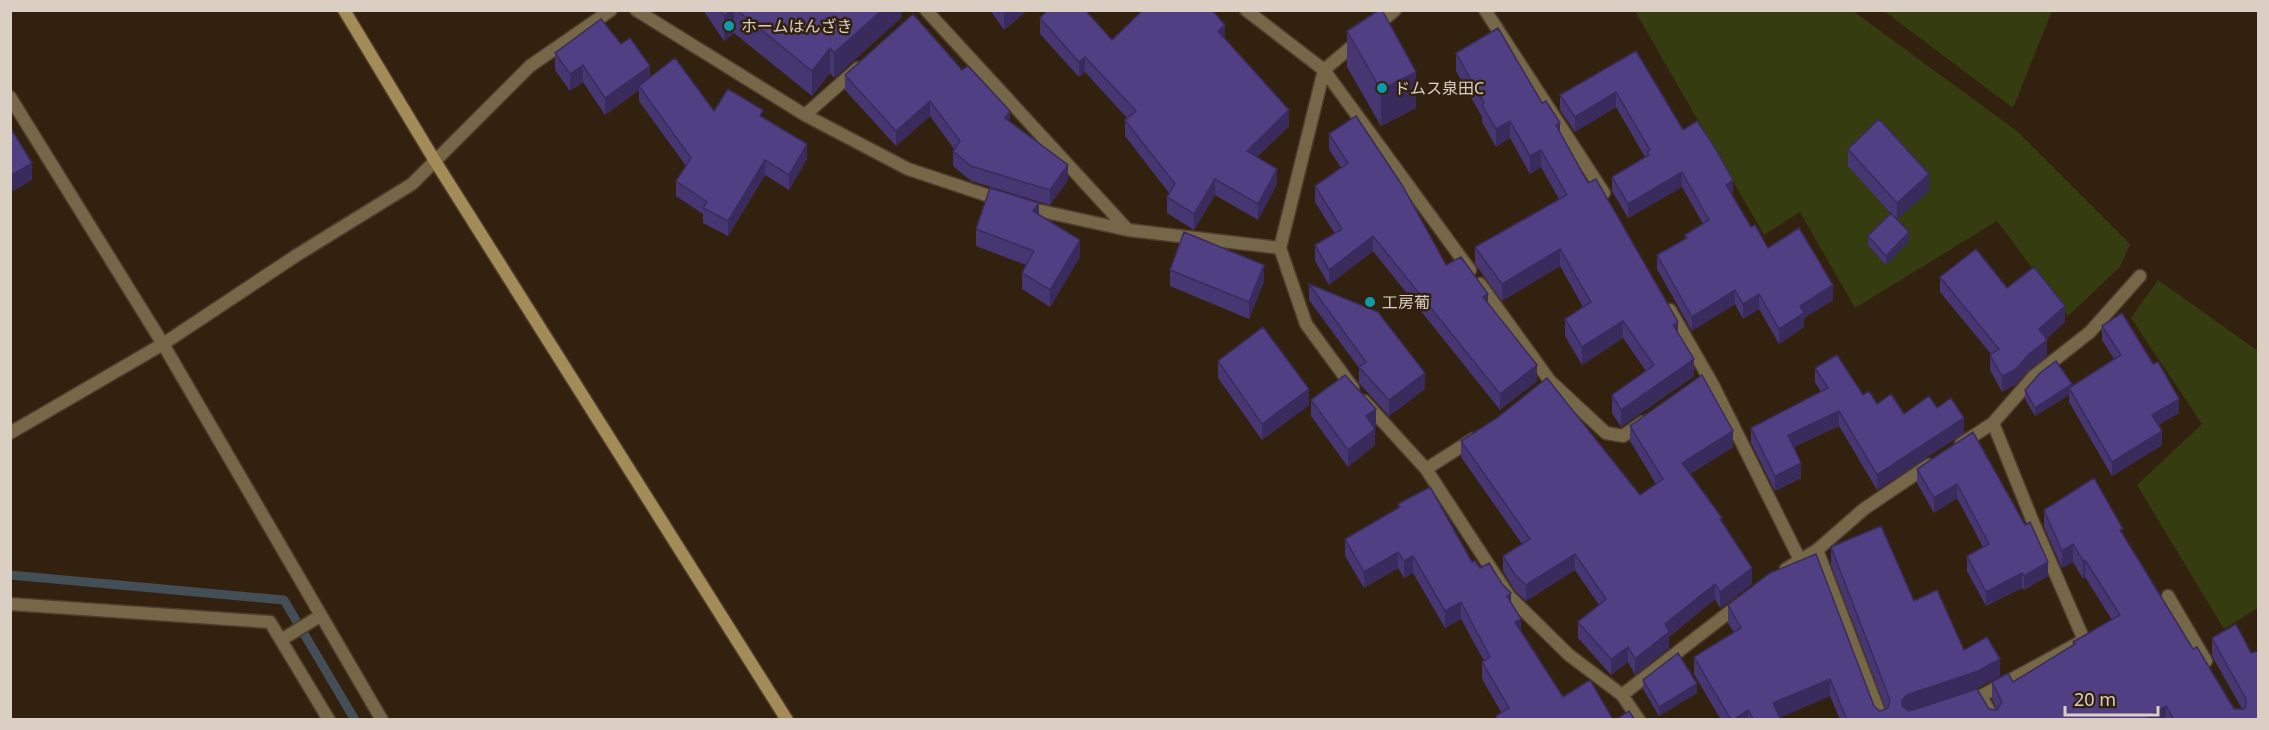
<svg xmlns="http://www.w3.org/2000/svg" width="2269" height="730" font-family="'Noto Sans','Noto Sans JP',sans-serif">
	<rect width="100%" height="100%" fill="#332110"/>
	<!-- green -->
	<path fill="#353c0f" d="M1635,11H1853L2017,131L2130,244L2120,267L2068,316L1997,221L1855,308L1800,212L1764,235Z
		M1884,11H2052L2013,108Z
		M2158,280L2258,351V608L2224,629L2137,485L2202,424L2131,318Z"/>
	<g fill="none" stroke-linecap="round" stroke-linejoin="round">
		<!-- stream -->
		<path stroke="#444e57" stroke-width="9" d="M10,575L284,600L355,720"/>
		<defs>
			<path id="street" d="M636,10L805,115L908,169L1001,200
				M926,10L1128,230
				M1246,10L1324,70L1358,41
				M1485,10L1604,193
				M1374,28L1395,10
				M1324,70L1280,248L1306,324L1353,388
				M1324,70L1470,270
				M10,97L163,344L382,720
				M805,115L858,68
				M1023,207L1128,230L1280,248
				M1480,284L1550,381L1606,433L1623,436L1643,422
				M1670,310L1713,385L1800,560
				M1364,401L1426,469L1509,596L1569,655L1622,695L1741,603
				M1993,423L2033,522L2084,640L1981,696L1994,720
				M10,433L163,344L297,255L412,184L530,66L611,10
				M1961,444L1993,423L2034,376L2090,332L2140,276
				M1426,469L1473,439
				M1817,550L1882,720
				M1786,569L1817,550L1864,509L1929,465
				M2168,596L2206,661
				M10,604L270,622L329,720
				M281,640L320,616
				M1622,695L1639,720"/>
			<path id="secondary" d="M344,10L435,161L787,720"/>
		</defs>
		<!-- street casing -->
		<use href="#street" stroke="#4e3d2d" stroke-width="15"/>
		<!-- secondary casing -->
		<use href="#secondary" stroke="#4e3d2d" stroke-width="15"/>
		<!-- street -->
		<use href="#street" stroke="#766748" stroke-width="12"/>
		<!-- secondary -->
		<use href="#secondary" stroke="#a48c58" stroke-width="12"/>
	</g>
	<!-- wall -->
	<path fill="#463671" d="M703,10H902V17L834,78L830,73L812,96L734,33L724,41Z
		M990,10H1028L1004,30Z
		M1040,18L1112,40L1225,38L1289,126L1257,157L1277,184L1258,220L1215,195L1194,230L1167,213V197L1169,193L1125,136V120L1127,118L1085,72L1079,77L1040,34Z
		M1347,31L1416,108L1381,126L1347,67Z
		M621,44L650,77L714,111L763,118L807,159L789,190L765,175L728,236L703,223V214L676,196V181L686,166L639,101V90L605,115L583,82L570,91L555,70V53Z
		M1636,51L1683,130L1733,195H1732L1751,227L1768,248L1833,300L1804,318V327L1779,344L1759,309L1743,319L1735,304L1692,331L1657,269V255L1685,239V235L1703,224L1682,187L1628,218L1612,191V177L1645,157L1616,107L1575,132L1560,110V95Z
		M1456,53L1560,134L1588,183L1678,332L1694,376L1621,427L1612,413V395L1646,371L1623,338L1582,365L1565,336V319L1583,307L1560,266L1502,301L1475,264V247L1559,199L1541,167L1530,174L1510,138L1496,147L1482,122V117L1456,71Z
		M962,70L1010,122L1068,180L1050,205L971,181L953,166V151L954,149L930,116L896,146L845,90V75Z
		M1329,134L1446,265L1488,303L1537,381L1500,410L1373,251L1329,285L1315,261V245L1335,234L1315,202V186L1341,168L1329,149Z
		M1848,149L1929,191L1897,219L1909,241L1886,265L1868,245V236L1894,217L1848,166Z
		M1039,215L1080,257L1050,307L1022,289V273L1026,265L976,246V229Z
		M1170,270L1264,281L1249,319L1170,286Z
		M1940,277L2007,288L2065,322L2046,339L2047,356L2029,370L2016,384L2002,392L1990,370V355L1991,354L1940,292Z
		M1309,284L1425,389L1389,416L1359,383V368L1309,300Z
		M2102,326L2179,413L2158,425L2162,445L2112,476L2069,402V395L2035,416L2025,399V390L2072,386L2114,359L2102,340Z
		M1218,361L1309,405L1262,440L1218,378Z
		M1815,368L1877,404L1904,414L1937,408L1964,433L1877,490L1839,426L1793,447L1801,478L1775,491L1751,443V428L1821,392L1815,382Z
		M1311,400L1376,426L1374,427L1375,445L1348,467L1311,416Z
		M1630,426L1733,447L1690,474L1722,523L1752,584L1720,608L1715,599L1669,637V648L1635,675L1628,662L1611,675L1578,638V622L1599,605L1575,570L1526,601L1515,591L1503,571V556L1522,544L1461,457V441L1640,495L1656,484L1630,441Z
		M1973,432L2048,576L2024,590L2022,588L1986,606L1967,571V556L1983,547L1957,498L1934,513L1917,483V469Z
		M1398,504L1480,568L1511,603L1521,631L1563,697L1613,720H1496V716L1501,712L1482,679V662L1484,661L1461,619L1445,628L1413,573L1404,578L1398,568L1364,588L1345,556V539L1398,508Z
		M2044,510L2123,536L2193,649L2234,709H2242L2212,656V638L2259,720H1840L1830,696L1780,717L1781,720H1721L1694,674V657L1734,633L1728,623V605L1874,706L1880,711L1886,709L1831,565V547L1914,601L1964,650L2000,676L1978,688L1913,710L1989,709L1997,710L1992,699V682H2013L2073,645V642L2112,620L2085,577L2083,579L2073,562L2062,568L2044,527Z
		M1643,680L1697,693L1659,716L1643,689Z"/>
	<!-- shaded-wall -->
	<path fill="#392c5c" d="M731,10H734V33L724,41V16Z
		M882,10H902V17L834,78V53Z
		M1007,10H1028L1004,30V13Z
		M1225,25V41L1218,31Z
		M830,48V73L812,96V71Z
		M1085,57V72L1079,77V62Z
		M583,65V82L570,91V74Z
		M650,66V82L639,86V90L605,115V98Z
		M1416,72V108L1381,126V90Z
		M1616,92V107L1575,132V117Z
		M930,101V116L896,146V131Z
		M1289,110V126L1247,167V151Z
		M1010,111V126L1005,118Z
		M1510,121V138L1496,147V129Z
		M1560,123V140L1556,125Z
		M807,144V159L789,190V175Z
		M1541,150V167L1530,174V156Z
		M765,160V175L728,236V221Z
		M32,163V180L10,193V176Z
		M1068,165V180L1050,205V190Z
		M1277,169V184L1258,220V204Z
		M1682,172V187L1628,218V204Z
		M1929,174V191L1897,219V203Z
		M1215,179V195L1194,230V214Z
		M1733,180V195L1726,199V185Z
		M1039,203V220L1033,211Z
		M1909,232V241L1886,265V256Z
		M1373,236V251L1329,285V270Z
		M1080,240V257L1050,307V290Z
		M1560,249V266L1502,301V284Z
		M1264,265V281L1249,319V302Z
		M1833,285V300L1804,318V327L1779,344V329L1800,306Z
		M1735,290V304L1692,331V317Z
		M1488,294V310L1483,297Z
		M1759,294V309L1743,319V304Z
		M2065,306V322L2039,344V329Z
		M1623,321V338L1582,365V347Z
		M1678,322V340L1673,325Z
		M2047,340V356L2029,370L2016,384L2002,392V376Z
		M1694,359V376L1621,427V410Z
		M1537,365V381L1500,410V394Z
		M1425,373V389L1389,416V400Z
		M2072,384V393L2069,388V395L2035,416V408Z
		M1309,389V405L1262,440V424Z
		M2179,399V413L2152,429V415Z
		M1376,409V426L1366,433V416Z
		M1839,411V426L1788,450V435Z
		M1964,418V433L1877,490V475Z
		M1375,429V445L1348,467V450Z
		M1733,431V447L1682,479V463Z
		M2162,431V445L2112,476V462Z
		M1801,463V478L1775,491V476Z
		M1957,484V498L1934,513V498Z
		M2073,544V562L2062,568V551Z
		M1398,552V568L1364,588V572Z
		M1575,554V570L1526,601V585Z
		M1413,556V573L1404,578V561Z
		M2085,560V577L2083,579V561Z
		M2048,562V576L2024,590V576Z
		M1752,568V584L1720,608V592Z
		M2022,573V588L1986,606V592Z
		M1715,584V599L1669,637V648L1635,675V659L1665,624Z
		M1511,593V610L1507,596Z
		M1461,602V619L1445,628V611Z
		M1521,619V635L1515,622Z
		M1628,647V662L1611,675V659Z
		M2000,659V676L1978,688L1907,712L1902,718V700L1907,695Z
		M1830,679V696L1775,720L1773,703Z
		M1697,684V693L1659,716V707Z
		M2166,706V720H2144Z
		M1748,710V720H1733Z"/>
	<!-- building -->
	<path fill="#513f83" stroke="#392c5c" stroke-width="1.5" d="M720,10H731L724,16Z
		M737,10H882L834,53L830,48L812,71Z
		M1048,10H1085L1112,40L1143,10H1212L1225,25L1218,31L1289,110L1247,151L1277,169L1258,204L1215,179L1194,214L1167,197L1175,184L1125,120L1136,111L1085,57L1079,62L1040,18Z
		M1379,10H1382L1416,72L1381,90L1347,31Z
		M913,14L962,70L968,66L1010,111L1005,118L1068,165L1050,190L971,166L953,151L960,141L930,101L896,131L845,75Z
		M601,19L621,44L630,38L650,66L605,98L583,65L570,74L555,53Z
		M1498,28L1542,103L1546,101L1560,123L1556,125L1588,183L1596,179L1678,322L1673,325L1694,359L1621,410L1612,395L1654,365L1623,321L1582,347L1565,319L1591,302L1560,249L1502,284L1475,247L1567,195L1541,150L1530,156L1510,121L1496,129L1482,105L1484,103L1456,53Z
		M1636,51L1683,130L1697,121L1715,148L1733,180L1726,185L1751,227L1755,225L1768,248L1799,228L1833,285L1800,306L1804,313L1779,329L1759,294L1743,304L1735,290L1692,317L1657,255L1687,238L1685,235L1709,220L1682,172L1628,204L1612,177L1649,155L1647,152L1650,150L1616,92L1575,117L1560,95Z
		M675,58L714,111L728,89L763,110L760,116L807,144L789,175L765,160L728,221L703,208L707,202L676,181L691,158L639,86Z
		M1356,116L1402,185L1446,265L1461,257L1488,294L1483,297L1537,365L1500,394L1373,236L1329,270L1315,245L1342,229L1315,186L1348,163L1329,134Z
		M1879,119L1929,174L1897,203L1848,149Z
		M10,127L32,163L10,176Z
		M990,188L1039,203L1033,211L1080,240L1050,290L1022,273L1034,251L976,229Z
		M1891,213L1909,232L1886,256L1868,236Z
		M1184,232L1264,265L1249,302L1170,270Z
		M1976,249L2007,288L2034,267L2065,306L2039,329L2047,340L2029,354L2016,369L2002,376L1990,355L1999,349L1940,277Z
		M1309,284L1378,312L1425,373L1389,400L1359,367L1366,362Z
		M2122,313L2153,364L2158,362L2179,399L2152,415L2162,431L2112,462L2069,388L2121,355L2102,326Z
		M1263,327L1309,389L1262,424L1218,361Z
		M1837,355L1863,395L1869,391L1877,404L1891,394L1904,414L1929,396L1937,408L1951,398L1964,418L1877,475L1839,411L1788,435L1801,463L1775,476L1751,428L1828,388L1815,368Z
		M2056,361L2072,384L2035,408L2025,390L2040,373Z
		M1345,375L1376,409L1366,416L1375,429L1348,450L1311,400Z
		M1702,375L1733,431L1682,463L1722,518L1720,519L1752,568L1720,592L1715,584L1665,624L1669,632L1635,659L1628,647L1611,659L1578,622L1606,599L1575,554L1526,585L1515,575L1503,556L1530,539L1461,441L1497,418L1547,378L1640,495L1663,479L1630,426Z
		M1973,432L2025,525L2030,522L2048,562L2024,576L2022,573L1986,592L1967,556L1989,544L1957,484L1934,498L1917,469Z
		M2094,478L2123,529L2120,530L2193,649L2197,647L2234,709H2244L2246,706V699L2212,638L2236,624L2251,653L2259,651V720H2174L2166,706L2144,720H1847L1830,679L1773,703L1781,720H1754L1748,710L1733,720H1731L1694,657L1741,628L1728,605L1770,573L1816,554L1874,706L1880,711L1888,708L1890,700L1831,547L1881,526L1914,601L1937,590L1964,650L1987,637L2000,659L1978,671L1907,695L1902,700V706L1908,711L1913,710L1977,689L1989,709L1997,710L2002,702L1992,682L2008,673L2013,682L2075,644L2073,642L2120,615L2085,560L2083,561L2073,544L2062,551L2044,510Z
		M1430,487L1472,562L1475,561L1480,568L1489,563L1502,584L1511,593L1507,596L1521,619L1515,622L1563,697L1590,680L1613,720H1498L1496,716L1509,708L1482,662L1490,657L1461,602L1445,611L1413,556L1404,561L1398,552L1364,572L1345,539L1400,507L1398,504Z
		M1678,653L1697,684L1659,707L1643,680Z
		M1629,711L1635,720H1616Z"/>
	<!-- markers -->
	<g fill="#0f9aa8" stroke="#332110" stroke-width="2">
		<circle cx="729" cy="26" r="6"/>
		<circle cx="1382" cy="88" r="6"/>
		<circle cx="1370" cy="302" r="6"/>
	</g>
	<g text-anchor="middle" stroke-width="5" stroke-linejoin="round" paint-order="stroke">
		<!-- poi labels -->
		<g font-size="16" fill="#dbcfc4" stroke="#332110" text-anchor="start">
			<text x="741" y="32">ホームはんざき</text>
			<text x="1394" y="94">ドムス泉田C</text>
			<text x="1382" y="308">工房葡</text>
		</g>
	</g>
	<!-- border -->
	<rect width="2269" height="730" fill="none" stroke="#dbcfc4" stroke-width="24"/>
	<!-- scale -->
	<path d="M2065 706v9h93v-9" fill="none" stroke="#dbcfc4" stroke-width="3"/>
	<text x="2074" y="706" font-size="18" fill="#dbcfc4" stroke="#332110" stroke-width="4.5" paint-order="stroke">20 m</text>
</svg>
